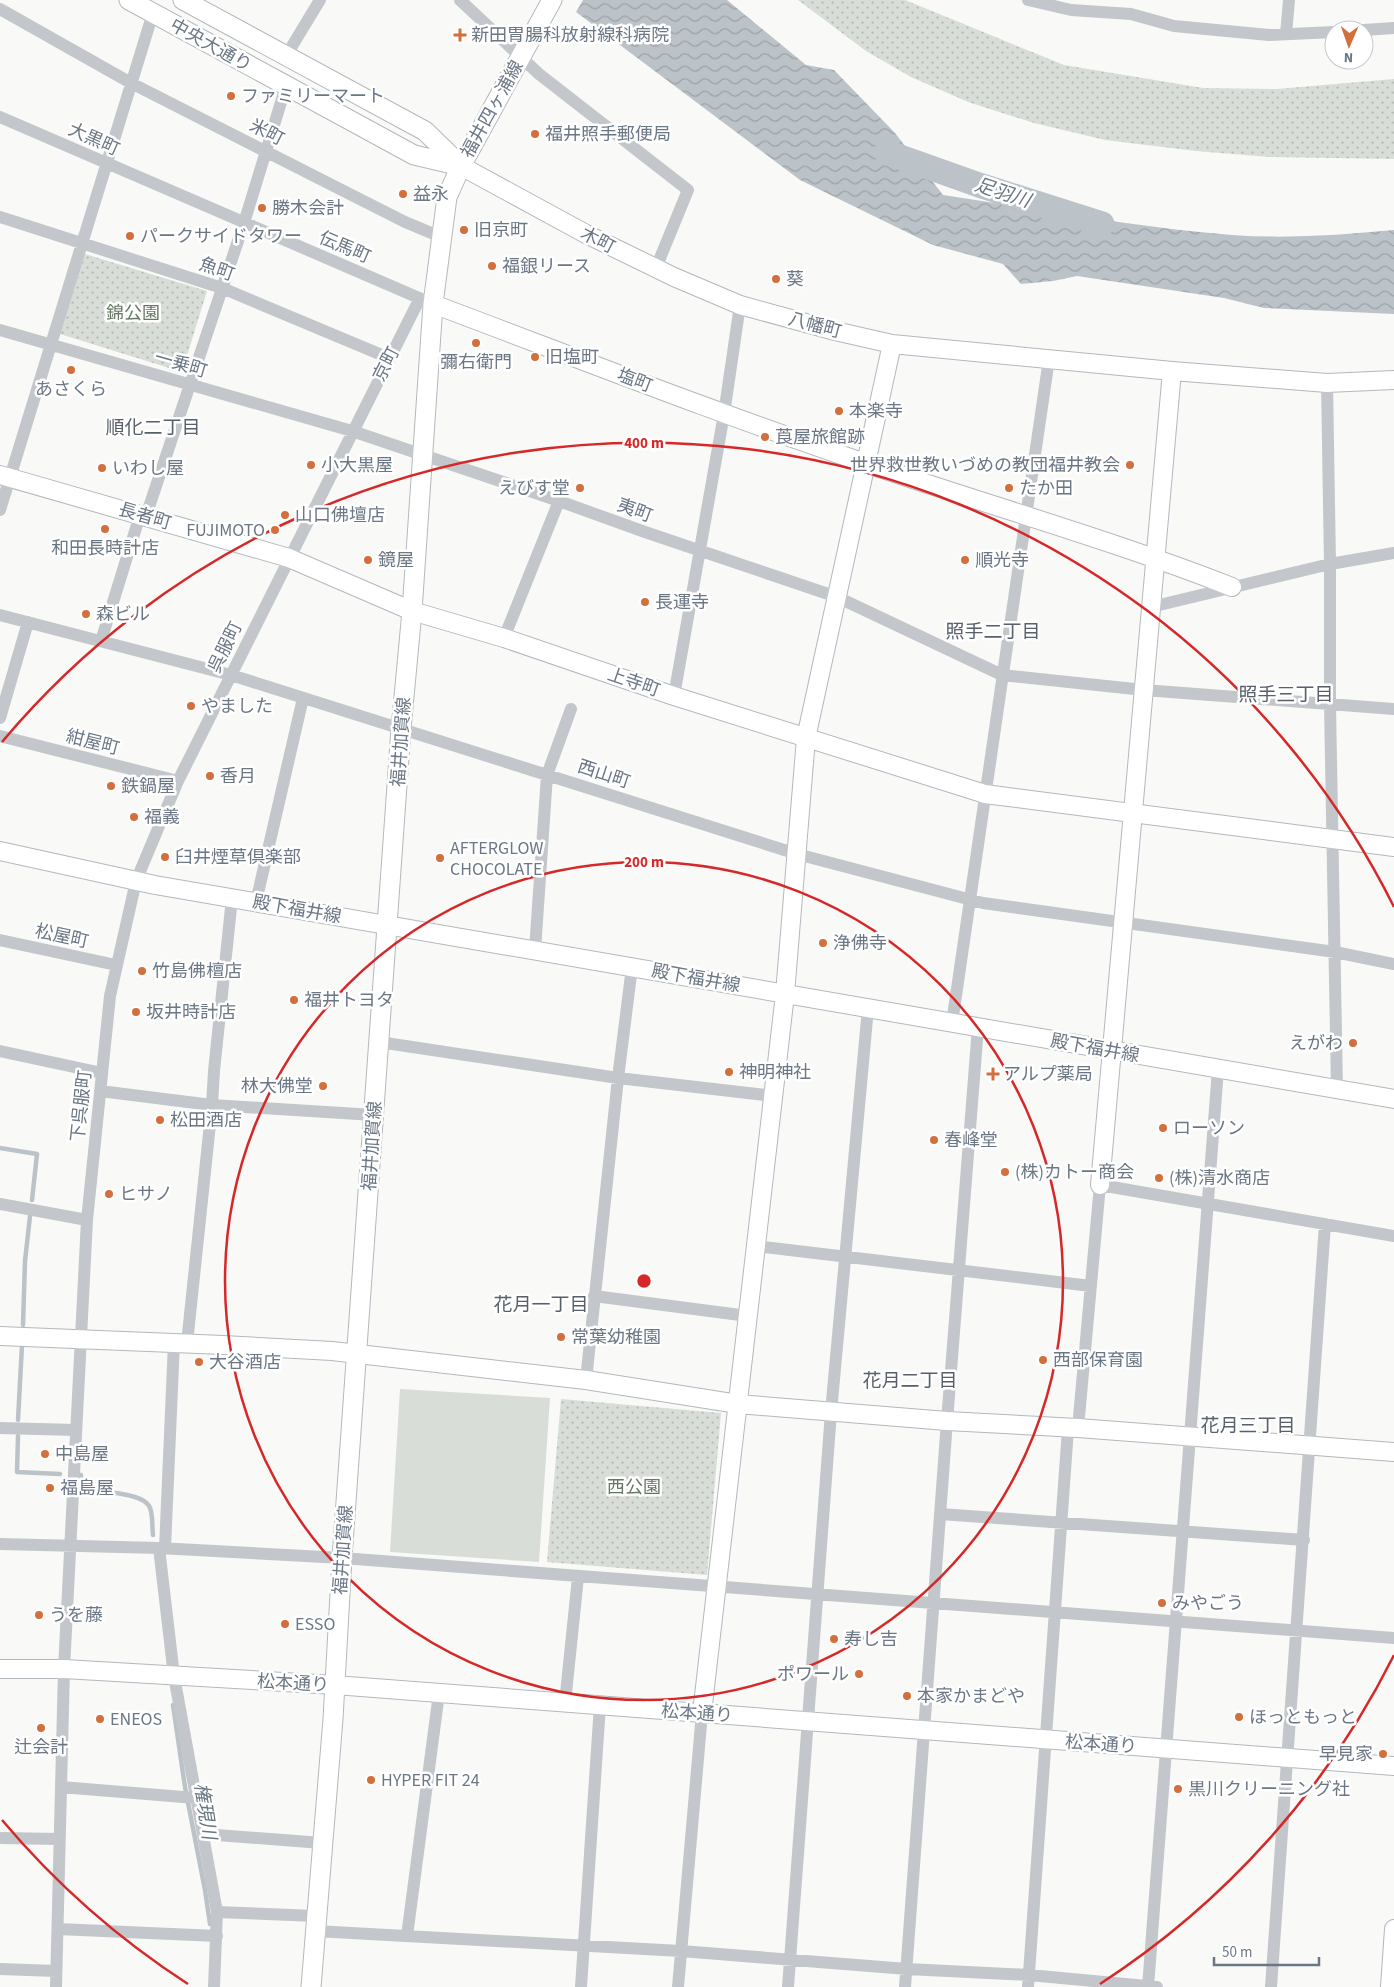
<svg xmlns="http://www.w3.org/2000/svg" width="1394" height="1987" font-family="'Source Sans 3','Noto Sans JP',sans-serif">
	<defs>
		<pattern id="grass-dots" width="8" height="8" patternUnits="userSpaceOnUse" patternTransform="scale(1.25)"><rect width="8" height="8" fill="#d8ded7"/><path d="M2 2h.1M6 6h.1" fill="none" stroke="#b3b9b4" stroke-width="1.8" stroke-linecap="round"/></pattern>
		<pattern id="water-waves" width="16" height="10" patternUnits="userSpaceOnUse" patternTransform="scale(1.25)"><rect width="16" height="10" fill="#bbc3c8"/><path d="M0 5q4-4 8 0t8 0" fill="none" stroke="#9ca3a8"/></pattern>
	</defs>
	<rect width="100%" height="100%" fill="#f9f9f7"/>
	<!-- grass -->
	<path fill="url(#grass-dots)" d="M798,0H905L1064,65L1203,88L1277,89L1394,79V159L1269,157L1196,151L1105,140L1034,123L968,102L911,77L866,51Z
		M85,254L207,291L182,372L60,334Z
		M561,1399L721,1413L707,1575L547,1562Z"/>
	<!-- pitch -->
	<path fill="#d8ded7" d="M400,1389L550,1398L539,1562L390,1552Z"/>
	<!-- water -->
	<path fill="url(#water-waves)" d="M583,0H727L806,65L834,70L895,133L943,195C1039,209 1135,227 1232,235C1286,239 1340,235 1394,230V314L1264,308L1224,298L1077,276L1053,281L1021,284L1003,264L933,245L800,180L576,12Z"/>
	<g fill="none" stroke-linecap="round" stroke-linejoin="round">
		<!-- stream -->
		<path stroke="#bbc3c8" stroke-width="4.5" d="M0,1148L37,1154L32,1200
			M23,1325L25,1261L30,1216
			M18,1420L22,1345
			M18,1436L17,1472L60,1474
			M81,1475L80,1491C95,1492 144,1491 150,1508C153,1515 152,1527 153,1535
			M173,1705L185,1787L205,1890L210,1924"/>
		<!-- river -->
		<path stroke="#bbc3c8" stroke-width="25" d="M886,152L979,185L1102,224"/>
		<defs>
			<path id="secondary" d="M461,166L586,234L674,277L740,305L835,331L892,344L1172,371L1327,383L1394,380
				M433,304C577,358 719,414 865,463C987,505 1112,540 1232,587
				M0,475L289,558L412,611L504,638L674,696L985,794L1394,847
				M0,851L155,885L1394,1099
				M1100,1185L1172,371
				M0,1336L223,1345L332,1351L586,1380L738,1404L947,1421L1078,1428L1394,1452
				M0,1669H64L335,1685L1394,1766
				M702,1713L785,994L806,738L892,344
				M1390,1987L1394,1929"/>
			<path id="primary" d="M129,0L414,155L461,166
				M183,0L425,131L461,166
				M311,1987L333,1719L342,1558L401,729L412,611L433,304L447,197L461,166L552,0"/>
		</defs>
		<!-- secondary casing -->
		<use href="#secondary" stroke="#b3b8bd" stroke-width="20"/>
		<!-- primary casing -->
		<use href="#primary" stroke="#b4b8bc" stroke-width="21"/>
		<!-- street -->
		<path stroke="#c3c6ca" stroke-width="12" d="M460,0L539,74L688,190L656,268
			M1028,0L1071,10L1131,14L1174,26L1269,35L1334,32
			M0,9L131,83L405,222L441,237
			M1364,30L1394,28
			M1286,34L1289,0
			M286,56L320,0
			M0,117L426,301
			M0,217L222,288L389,358
			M0,330L352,431L559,501L645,532L837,597L1002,675L1144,690L1394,709
			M1327,383L1330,564V705L1337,1090
			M0,510L153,13
			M146,516L244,223L286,86
			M1151,607L1330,564L1394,553
			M0,615L231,675L797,854L983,903L1335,952L1394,964
			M504,638L559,501
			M101,641L140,515
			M674,696L724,414L740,305
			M0,718L28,622
			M0,736L178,781
			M256,902L303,698
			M0,940L116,965
			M535,950L547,775L571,709
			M952,1023L1049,359
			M379,1042L618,1078L774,1096
			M0,1051L102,1073
			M100,1091L212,1105L374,1115
			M0,1204L87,1220
			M756,1246L1091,1286
			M594,1296L748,1316
			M187,1343L212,1105L214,1071L232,898
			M586,1380L618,1078L632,967
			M0,1428L76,1430
			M1078,1428L1100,1185L1394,1236
			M940,1514L1304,1540
			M0,1544L159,1548L342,1558L1394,1638
			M159,1548L174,1676L217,1912L214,1987
			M165,1548L174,1343
			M565,1703L578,1577
			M61,1787L195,1798
			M203,1834L322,1843
			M0,1838L59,1839
			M217,1912L316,1916
			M58,1929L217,1936
			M315,1931L681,1951L907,1969L1029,1975L1157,1987
			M407,1936L439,1693
			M0,1969L56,1971
			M56,1987L64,1669L87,1220L110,996L136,881L178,781L420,298
			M581,1987L600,1705
			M678,1987L702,1713
			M788,1987L831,1412L868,1008
			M905,1987L947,1421L978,1027
			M1028,1987L1068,1429
			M1148,1987L1218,1069
			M1271,1987C1288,1733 1309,1479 1325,1224"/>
		<!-- secondary -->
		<use href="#secondary" stroke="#fff" stroke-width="18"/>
		<!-- primary -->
		<use href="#primary" stroke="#fff" stroke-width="19"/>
	</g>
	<!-- distance rings -->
	<g fill="none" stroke="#d62828" stroke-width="2.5">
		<circle cx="644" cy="1281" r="419"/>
		<path d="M1394 1655A838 838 0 0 1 1100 1984M188 1984A838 838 0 0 1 2 1820M2 742A838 838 0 0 1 1394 907"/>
	</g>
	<!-- markers -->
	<g fill="#d36e3d" stroke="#fff" stroke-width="2">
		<path d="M457.5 27.5h5v5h5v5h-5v5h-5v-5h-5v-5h5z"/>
		<circle cx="231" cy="96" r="5"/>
		<circle cx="535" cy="134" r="5"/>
		<circle cx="403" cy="194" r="5"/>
		<circle cx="262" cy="208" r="5"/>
		<circle cx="464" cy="230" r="5"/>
		<circle cx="130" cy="236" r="5"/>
		<circle cx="492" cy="266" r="5"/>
		<circle cx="776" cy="279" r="5"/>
		<circle cx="476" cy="343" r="5"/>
		<circle cx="535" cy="357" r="5"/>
		<circle cx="71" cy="370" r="5"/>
		<circle cx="839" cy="411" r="5"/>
		<circle cx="765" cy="437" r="5"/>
		<circle cx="311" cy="465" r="5"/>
		<circle cx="1130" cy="465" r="5"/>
		<circle cx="102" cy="468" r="5"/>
		<circle cx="580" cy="488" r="5"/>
		<circle cx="1009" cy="488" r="5"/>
		<circle cx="285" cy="515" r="5"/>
		<circle cx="105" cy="529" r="5"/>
		<circle cx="275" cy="530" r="5"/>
		<circle cx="368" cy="560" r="5"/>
		<circle cx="965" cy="560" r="5"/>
		<circle cx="645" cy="602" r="5"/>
		<circle cx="86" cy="614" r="5"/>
		<circle cx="191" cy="706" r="5"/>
		<circle cx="210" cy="776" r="5"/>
		<circle cx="111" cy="786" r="5"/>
		<circle cx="134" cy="817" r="5"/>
		<circle cx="165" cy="857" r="5"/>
		<circle cx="440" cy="858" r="5"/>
		<circle cx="823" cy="943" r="5"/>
		<circle cx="142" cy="971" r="5"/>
		<circle cx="294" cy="1000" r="5"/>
		<circle cx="136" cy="1012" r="5"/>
		<circle cx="1353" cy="1043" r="5"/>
		<circle cx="729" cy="1072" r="5"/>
		<path d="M990.5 1066.5h5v5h5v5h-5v5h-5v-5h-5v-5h5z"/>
		<circle cx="323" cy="1086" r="5"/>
		<circle cx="160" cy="1120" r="5"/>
		<circle cx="1163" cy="1128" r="5"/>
		<circle cx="934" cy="1140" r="5"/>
		<circle cx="1005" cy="1172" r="5"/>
		<circle cx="1159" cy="1178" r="5"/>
		<circle cx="109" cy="1194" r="5"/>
		<circle cx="561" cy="1337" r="5"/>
		<circle cx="1043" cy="1360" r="5"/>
		<circle cx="199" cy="1362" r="5"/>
		<circle cx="45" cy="1454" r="5"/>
		<circle cx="50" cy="1488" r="5"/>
		<circle cx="1162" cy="1603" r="5"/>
		<circle cx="39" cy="1615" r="5"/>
		<circle cx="285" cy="1624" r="5"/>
		<circle cx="834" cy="1639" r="5"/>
		<circle cx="859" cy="1674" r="5"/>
		<circle cx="907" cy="1696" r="5"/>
		<circle cx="1239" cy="1717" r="5"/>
		<circle cx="100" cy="1719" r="5"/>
		<circle cx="41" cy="1728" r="5"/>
		<circle cx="1383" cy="1754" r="5"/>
		<circle cx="371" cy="1780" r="5"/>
		<circle cx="1178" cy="1789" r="5"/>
	</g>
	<g text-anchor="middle" stroke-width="5" stroke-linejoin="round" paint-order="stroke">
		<!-- poi labels -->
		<g font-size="18" fill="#6b7785" stroke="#fff" text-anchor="start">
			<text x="471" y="41">新田胃腸科放射線科病院</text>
			<text x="241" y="102">ファミリーマート</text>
			<text x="545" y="140">福井照手郵便局</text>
			<text x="413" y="200">益永</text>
			<text x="272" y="214">勝木会計</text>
			<text x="474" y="236">旧京町</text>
			<text x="140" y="242">パークサイドタワー</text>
			<text x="502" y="272">福銀リース</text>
			<text x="786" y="285">葵</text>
			<text x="545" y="363">旧塩町</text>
			<text x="476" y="368" text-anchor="middle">彌右衛門</text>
			<text x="71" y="395" text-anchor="middle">あさくら</text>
			<text x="849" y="417">本楽寺</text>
			<text x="775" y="443">莨屋旅館跡</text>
			<text x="321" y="471">小大黒屋</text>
			<text x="1120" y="471" text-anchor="end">世界救世教いづめの教団福井教会</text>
			<text x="112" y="474">いわし屋</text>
			<text x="570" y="494" text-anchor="end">えびす堂</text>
			<text x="1019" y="494">たか田</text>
			<text x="295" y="521">山口佛壇店</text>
			<text x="265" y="536" text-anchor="end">FUJIMOTO</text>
			<text x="105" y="554" text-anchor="middle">和田長時計店</text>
			<text x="378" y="566">鏡屋</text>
			<text x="975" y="566">順光寺</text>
			<text x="655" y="608">長運寺</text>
			<text x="96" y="620">森ビル</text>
			<text x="201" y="712">やました</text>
			<text x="220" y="782">香月</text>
			<text x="121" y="792">鉄鍋屋</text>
			<text x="144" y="823">福義</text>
			<text x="450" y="854">AFTERGLOW<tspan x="450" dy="21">CHOCOLATE</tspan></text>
			<text x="175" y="863">臼井煙草倶楽部</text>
			<text x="833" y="949">浄佛寺</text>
			<text x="152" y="977">竹島佛檀店</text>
			<text x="304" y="1006">福井トヨタ</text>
			<text x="146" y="1018">坂井時計店</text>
			<text x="1343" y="1049" text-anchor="end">えがわ</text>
			<text x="739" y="1078">神明神社</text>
			<text x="1003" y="1080">アルプ薬局</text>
			<text x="313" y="1092" text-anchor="end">林大佛堂</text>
			<text x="170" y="1126">松田酒店</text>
			<text x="1173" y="1134">ローソン</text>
			<text x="944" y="1146">春峰堂</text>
			<text x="1015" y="1178">(株)カトー商会</text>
			<text x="1169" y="1184">(株)清水商店</text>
			<text x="119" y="1200">ヒサノ</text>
			<text x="571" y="1343">常葉幼稚園</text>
			<text x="1053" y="1366">西部保育園</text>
			<text x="209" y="1368">大谷酒店</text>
			<text x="55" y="1460">中島屋</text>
			<text x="60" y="1494">福島屋</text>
			<text x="1172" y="1609">みやごう</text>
			<text x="49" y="1621">うを藤</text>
			<text x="295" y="1630">ESSO</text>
			<text x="844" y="1645">寿し吉</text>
			<text x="849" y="1680" text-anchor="end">ポワール</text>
			<text x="917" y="1702">本家かまどや</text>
			<text x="1249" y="1723">ほっともっと</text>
			<text x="110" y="1725">ENEOS</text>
			<text x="41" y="1753" text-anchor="middle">辻会計</text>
			<text x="1373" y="1760" text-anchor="end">早見家</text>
			<text x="381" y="1786">HYPER FIT 24</text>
			<text x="1188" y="1795">黒川クリーニング社</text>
		</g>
		<!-- street labels -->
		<g font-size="18" fill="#6b7785" stroke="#fff">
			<text transform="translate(211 45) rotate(29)" y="6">中央大通り</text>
			<text transform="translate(492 109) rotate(-61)" y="6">福井四ヶ浦線</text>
			<text transform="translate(267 132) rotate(27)" y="6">米町</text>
			<text transform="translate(94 139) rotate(24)" y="6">大黒町</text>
			<text transform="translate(598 240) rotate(27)" y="6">木町</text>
			<text transform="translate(345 247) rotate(23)" y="6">伝馬町</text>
			<text transform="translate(217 269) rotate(19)" y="6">魚町</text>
			<text transform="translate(815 325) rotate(15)" y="6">八幡町</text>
			<text transform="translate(181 364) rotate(16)" y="6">一乗町</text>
			<text transform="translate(386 364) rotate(-63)" y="6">京町</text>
			<text transform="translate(635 380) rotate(21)" y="6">塩町</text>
			<text transform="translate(635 510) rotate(20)" y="6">夷町</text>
			<text transform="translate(145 516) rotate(16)" y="6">長者町</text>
			<text transform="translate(225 647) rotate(-64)" y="6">呉服町</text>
			<text transform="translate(634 682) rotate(19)" y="6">上寺町</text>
			<text transform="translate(93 742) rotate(14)" y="6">紺屋町</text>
			<text transform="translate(401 742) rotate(-86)" y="6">福井加賀線</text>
			<text transform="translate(604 774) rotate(18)" y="6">西山町</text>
			<text transform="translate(297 909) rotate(10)" y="6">殿下福井線</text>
			<text transform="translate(62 936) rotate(12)" y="6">松屋町</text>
			<text transform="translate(696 978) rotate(10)" y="6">殿下福井線</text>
			<text transform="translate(1095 1048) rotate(10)" y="6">殿下福井線</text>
			<text transform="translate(81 1106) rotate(-84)" y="6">下呉服町</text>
			<text transform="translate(372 1146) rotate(-86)" y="6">福井加賀線</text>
			<text transform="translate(343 1550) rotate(-86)" y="6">福井加賀線</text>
			<text transform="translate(293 1683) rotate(3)" y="6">松本通り</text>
			<text transform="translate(697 1713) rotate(4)" y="6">松本通り</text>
			<text transform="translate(1101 1744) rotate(4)" y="6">松本通り</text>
		</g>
		<!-- park labels -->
		<g font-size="18" fill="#667865" stroke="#fff">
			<text x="133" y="319">錦公園</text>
			<text x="634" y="1493">西公園</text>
		</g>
		<!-- water labels -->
		<g font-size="19" font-style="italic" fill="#677780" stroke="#fff">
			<text transform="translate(1003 192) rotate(18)" y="7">足羽川</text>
			<text transform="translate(206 1811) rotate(81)" y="7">権現川</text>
		</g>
		<!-- neighbourhood labels -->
		<g font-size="19" fill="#58616b" stroke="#fff">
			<text x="153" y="434">順化二丁目</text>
			<text x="993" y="638">照手二丁目</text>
			<text x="1286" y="701">照手三丁目</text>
			<text x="541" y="1311">花月一丁目</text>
			<text x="910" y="1387">花月二丁目</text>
			<text x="1248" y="1432">花月三丁目</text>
		</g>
	</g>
	<circle cx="644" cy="1281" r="8" fill="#d62828" stroke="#fff" stroke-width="2.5"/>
	<g font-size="15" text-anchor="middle" font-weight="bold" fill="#d62828" stroke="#fff" stroke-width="5" stroke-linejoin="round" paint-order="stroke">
		<text x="644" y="448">400 m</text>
		<text x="644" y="867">200 m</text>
	</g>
	<!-- north arrow -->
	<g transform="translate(1349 45) rotate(182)"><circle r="24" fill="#ffffff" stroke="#c4c9ce"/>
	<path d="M0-4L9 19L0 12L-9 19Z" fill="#d36e3d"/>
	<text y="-8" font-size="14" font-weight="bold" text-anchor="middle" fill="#6b7785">N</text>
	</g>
	<!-- scale -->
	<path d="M1214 1957v8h105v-8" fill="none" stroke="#6b7785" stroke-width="2.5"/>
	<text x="1222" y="1957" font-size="15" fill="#6b7785" stroke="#ffffff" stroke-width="4" paint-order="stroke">50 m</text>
</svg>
